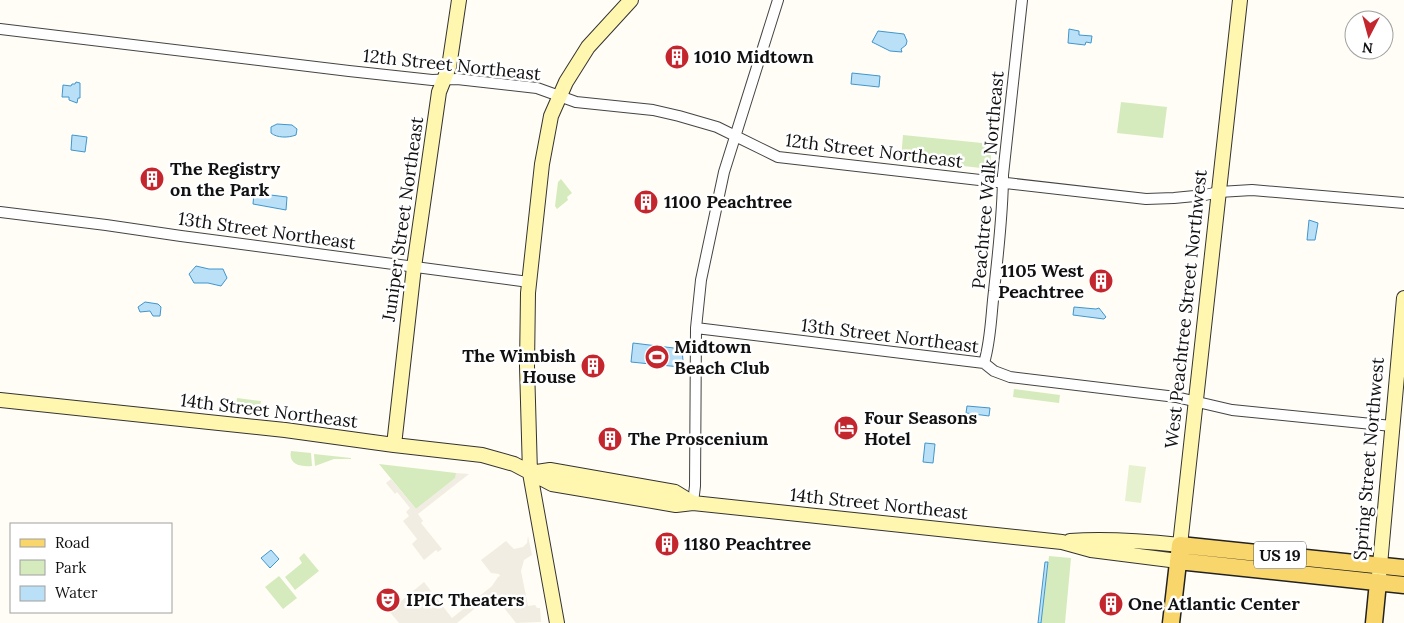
<svg xmlns="http://www.w3.org/2000/svg" width="1404" height="623" font-family="Lora,serif">
	<rect width="100%" height="100%" fill="#fffdf5"/>
	<!-- green -->
	<path fill="#d5ebbd" d="M1121,102L1167,107L1163,138L1117,133Z
		M903,135L992,144L990,169L901,159Z
		M561,179L572,193L567,197L568,200L557,209L555,206L558,182Z
		M1014,389L1060,395L1059,403L1013,397Z
		M237,398L261,401L259,412L236,410Z
		M291,451L311,453L312,466C301,467 288,465 291,451Z
		M314,454L351,458V459H334L315,466Z
		M379,464L456,473V478L416,509Z
		M304,553L319,571L295,590L285,577L302,563L299,558Z
		M1049,556L1071,558L1065,623H1041Z
		M279,576L297,598L283,609L265,587Z"/>
	<!-- pitch -->
	<path fill="#e6f2cf" d="M1129,465L1146,467L1141,503L1125,501Z"/>
	<!-- plaza -->
	<path fill="#f1ede2" d="M456,473L469,474L418,514L423,521L421,523L442,549L438,552L436,550L424,560L412,544L417,539L403,521L409,516L406,512L410,508L397,492L395,494L386,483L391,479L416,509L455,478Z
		M528,536L532,555L524,560L521,571L528,606L535,605L537,608H540L541,622L516,623L501,604L497,607L490,599L486,602L484,601L457,623H399L389,611L424,582L452,618L492,586L498,577L500,576L499,574L491,573L481,560L506,541L514,549L523,547L527,543Z"/>
	<!-- water -->
	<path fill="#b9e0f7" stroke="#3f96cf" d="M1069,29L1079,31V35L1092,36L1091,43L1086,42L1085,45L1068,43Z
		M878,31L904,34L907,41L906,45L901,49L902,52L890,51L872,42Z
		M852,73L880,76L879,87L851,84Z
		M76,82L80,83V98H78L77,103L69,100V97H62L63,85L71,86L72,84H75Z
		M277,124L292,125L297,129L296,135C288,138 277,138 271,133V127Z
		M72,135L87,137L85,152L71,150Z
		M254,193L287,197L286,210L253,204Z
		M1309,220L1318,223L1315,240H1307Z
		M196,266L209,269H223L227,278L221,286L208,283H194L189,274Z
		M145,302L158,304L161,307L160,316H153L150,311L140,312L138,307Z
		M1074,307L1096,309L1099,308L1106,317L1104,319L1073,315Z
		M633,343L682,349L683,361H681L680,367L631,362Z
		M967,406L990,408L989,416L966,413Z
		M925,443L935,444L933,463L923,462Z
		M271,550L279,559L270,568L261,558Z
		M1045,562H1048L1041,623H1038Z"/>
	<g fill="none" stroke-linecap="round" stroke-linejoin="round">
		<defs>
			<path id="minor" d="M0,29L349,71L432,80L457,79L537,88L576,102L653,110L679,116L717,127L778,157L1146,199L1174,198L1205,195L1219,192L1252,190L1404,203
				M0,212L106,225L181,236L529,282
				M696,328L984,363L994,371L1010,377L1176,397L1232,410L1392,426
				M984,363C991,340 991,315 994,291C998,252 1003,214 1003,175L1022,0
				M693,503L695,486L696,328L701,280L724,172L778,0"/>
			<path id="secondary" d="M0,400L285,430L394,445L482,455L514,464L552,484L676,505L693,503L1062,542L1091,550L1178,561
				M394,445L414,267L439,92L449,67L459,0
				M530,473L550,470L675,492L693,503
				M1070,541C1107,538 1143,541 1180,545L1240,0
				M1379,576L1404,298
				M557,623L530,473L527,366L528,293L542,164L551,116L566,82L588,47L631,0"/>
			<path id="primary" d="M1178,561L1404,585
				M1171,623L1180,545L1404,568
				M1374,623L1378,582"/>
		</defs>
		<!-- minor casing -->
		<use href="#minor" stroke="#444" stroke-width="12"/>
		<!-- secondary casing -->
		<use href="#secondary" stroke="#333" stroke-width="16"/>
		<!-- primary casing -->
		<use href="#primary" stroke="#222" stroke-width="19"/>
		<!-- minor -->
		<use href="#minor" stroke="#fff" stroke-width="10"/>
		<!-- secondary -->
		<use href="#secondary" stroke="#fff6b0" stroke-width="14"/>
		<!-- primary -->
		<use href="#primary" stroke="#f9d66b" stroke-width="16"/>
	</g>
	<!-- icons -->
	<defs>
		<symbol id="building-disc" viewBox="-11 -11 22 22"><circle r="9.5" fill="#c4262e" stroke="#fff"/><path d="M-4-6H4V6H1V3H-1V6H-4ZM-2.5-4.3h1.7v1.8h-1.7ZM.8-4.3h1.7v1.8H.8ZM-2.5-1h1.7V.8h-1.7ZM.8-1h1.7V.8H.8Z" fill="#fff"/></symbol>
		<symbol id="stadium-disc" viewBox="-11 -11 22 22"><circle r="9.5" fill="#c4262e" stroke="#fff"/><path d="M0-5a6.5 5 0 1 0 0 10a6.5 5 0 1 0 0-10ZM-3.5-1.8h7v3.6h-7Z" fill="#fff"/></symbol>
		<symbol id="hotel-disc" viewBox="-11 -11 22 22"><circle r="9.5" fill="#c4262e" stroke="#fff"/><path d="M-6-4.5h1.5V1H6V5H4.5V3h-9V5H-6ZM-4 0a1.8 1.8 0 1 1 3.6 0ZM.5 0V-2.5h3Q6-2.5 6 0Z" fill="#fff"/></symbol>
		<symbol id="theatre-disc" viewBox="-11 -11 22 22"><circle r="9.5" fill="#c4262e" stroke="#fff"/><path d="M-5-5.5Q0-4 5-5.5V0Q5 5 0 6Q-5 5-5 0ZM-3.3-2.5H-1v1.5H-3.3ZM1-2.5H3.3v1.5H1ZM-2.8 1Q0 5.5 2.8 1Z" fill="#fff"/></symbol>
	</defs>
	<g fill-rule="evenodd">
		<use href="#building-disc" x="663" y="43" width="28" height="28"/>
		<use href="#building-disc" x="138" y="165" width="28" height="28"/>
		<use href="#building-disc" x="632" y="188" width="28" height="28"/>
		<use href="#building-disc" x="1087" y="267" width="28" height="28"/>
		<use href="#stadium-disc" x="643" y="343" width="28" height="28"/>
		<use href="#building-disc" x="579" y="352" width="28" height="28"/>
		<use href="#hotel-disc" x="832" y="414" width="28" height="28"/>
		<use href="#building-disc" x="596" y="425" width="28" height="28"/>
		<use href="#building-disc" x="653" y="530" width="28" height="28"/>
		<use href="#theatre-disc" x="374" y="586" width="28" height="28"/>
		<use href="#building-disc" x="1097" y="590" width="28" height="28"/>
	</g>
	<g text-anchor="middle" stroke-width="5" stroke-linejoin="round" paint-order="stroke">
		<!-- shield labels -->
		<rect fill="#fff" stroke="#585858" stroke-width="1" x="1254" y="541.5" width="52" height="27" rx="4"/>
		<g font-size="16" font-weight="bold" fill="#111">
			<text x="1280" y="561">US 19</text>
		</g>
		<!-- poi labels -->
		<g font-size="18" font-weight="bold" fill="#111" stroke="#fff" text-anchor="start">
			<text x="694" y="63">1010 Midtown</text>
			<text x="170" y="175">The Registry<tspan x="170" dy="21">on the Park</tspan></text>
			<text x="664" y="208">1100 Peachtree</text>
			<text x="1084" y="277" text-anchor="end">1105 West<tspan x="1084" dy="21">Peachtree</tspan></text>
			<text x="674" y="353">Midtown<tspan x="674" dy="21">Beach Club</tspan></text>
			<text x="576" y="362" text-anchor="end">The Wimbish<tspan x="576" dy="21">House</tspan></text>
			<text x="864" y="424">Four Seasons<tspan x="864" dy="21">Hotel</tspan></text>
			<text x="628" y="445">The Proscenium</text>
			<text x="684" y="550">1180 Peachtree</text>
			<text x="406" y="606">IPIC Theaters</text>
			<text x="1128" y="610">One Atlantic Center</text>
		</g>
		<!-- street labels -->
		<g font-size="18" fill="#111" stroke="#fff">
			<text transform="translate(452 65) rotate(6)" y="6">12th Street Northeast</text>
			<text transform="translate(874 151) rotate(7)" y="6">12th Street Northeast</text>
			<text transform="translate(988 180) rotate(-85)" y="6">Peachtree Walk Northeast</text>
			<text transform="translate(403 219) rotate(-82)" y="6">Juniper Street Northeast</text>
			<text transform="translate(267 231) rotate(8)" y="6">13th Street Northeast</text>
			<text transform="translate(1186 309) rotate(-84)" y="6">West Peachtree Street Northwest</text>
			<text transform="translate(890 336) rotate(7)" y="6">13th Street Northeast</text>
			<text transform="translate(269 411) rotate(7)" y="6">14th Street Northeast</text>
			<text transform="translate(1369 459) rotate(-85)" y="6">Spring Street Northwest</text>
			<text transform="translate(879 504) rotate(6)" y="6">14th Street Northeast</text>
		</g>
	</g>
	<!-- legend -->
	<rect x="10" y="523" width="162" height="90" fill="#ffffff" stroke="#a0a0a0"/>
	<rect x="20" y="539" width="25" height="8" fill="#f9d66b" stroke="#a0a0a0"/>
	<text x="55" y="548" font-size="15" fill="#111111">Road</text>
	<rect x="20" y="560" width="25" height="15" fill="#d5ebbd" stroke="#a0a0a0"/>
	<text x="55" y="573" font-size="15" fill="#111111">Park</text>
	<rect x="20" y="586" width="25" height="15" fill="#b9e0f7" stroke="#a0a0a0"/>
	<text x="55" y="598" font-size="15" fill="#111111">Water</text>
	<!-- north arrow -->
	<g transform="translate(1369 35) rotate(186)"><circle r="24" fill="#ffffff" stroke="#a0a0a0"/>
	<path d="M0-4L9 19L0 12L-9 19Z" fill="#c4262e"/>
	<text y="-8" font-size="14" font-weight="bold" text-anchor="middle" fill="#111111">N</text>
	</g>
</svg>
